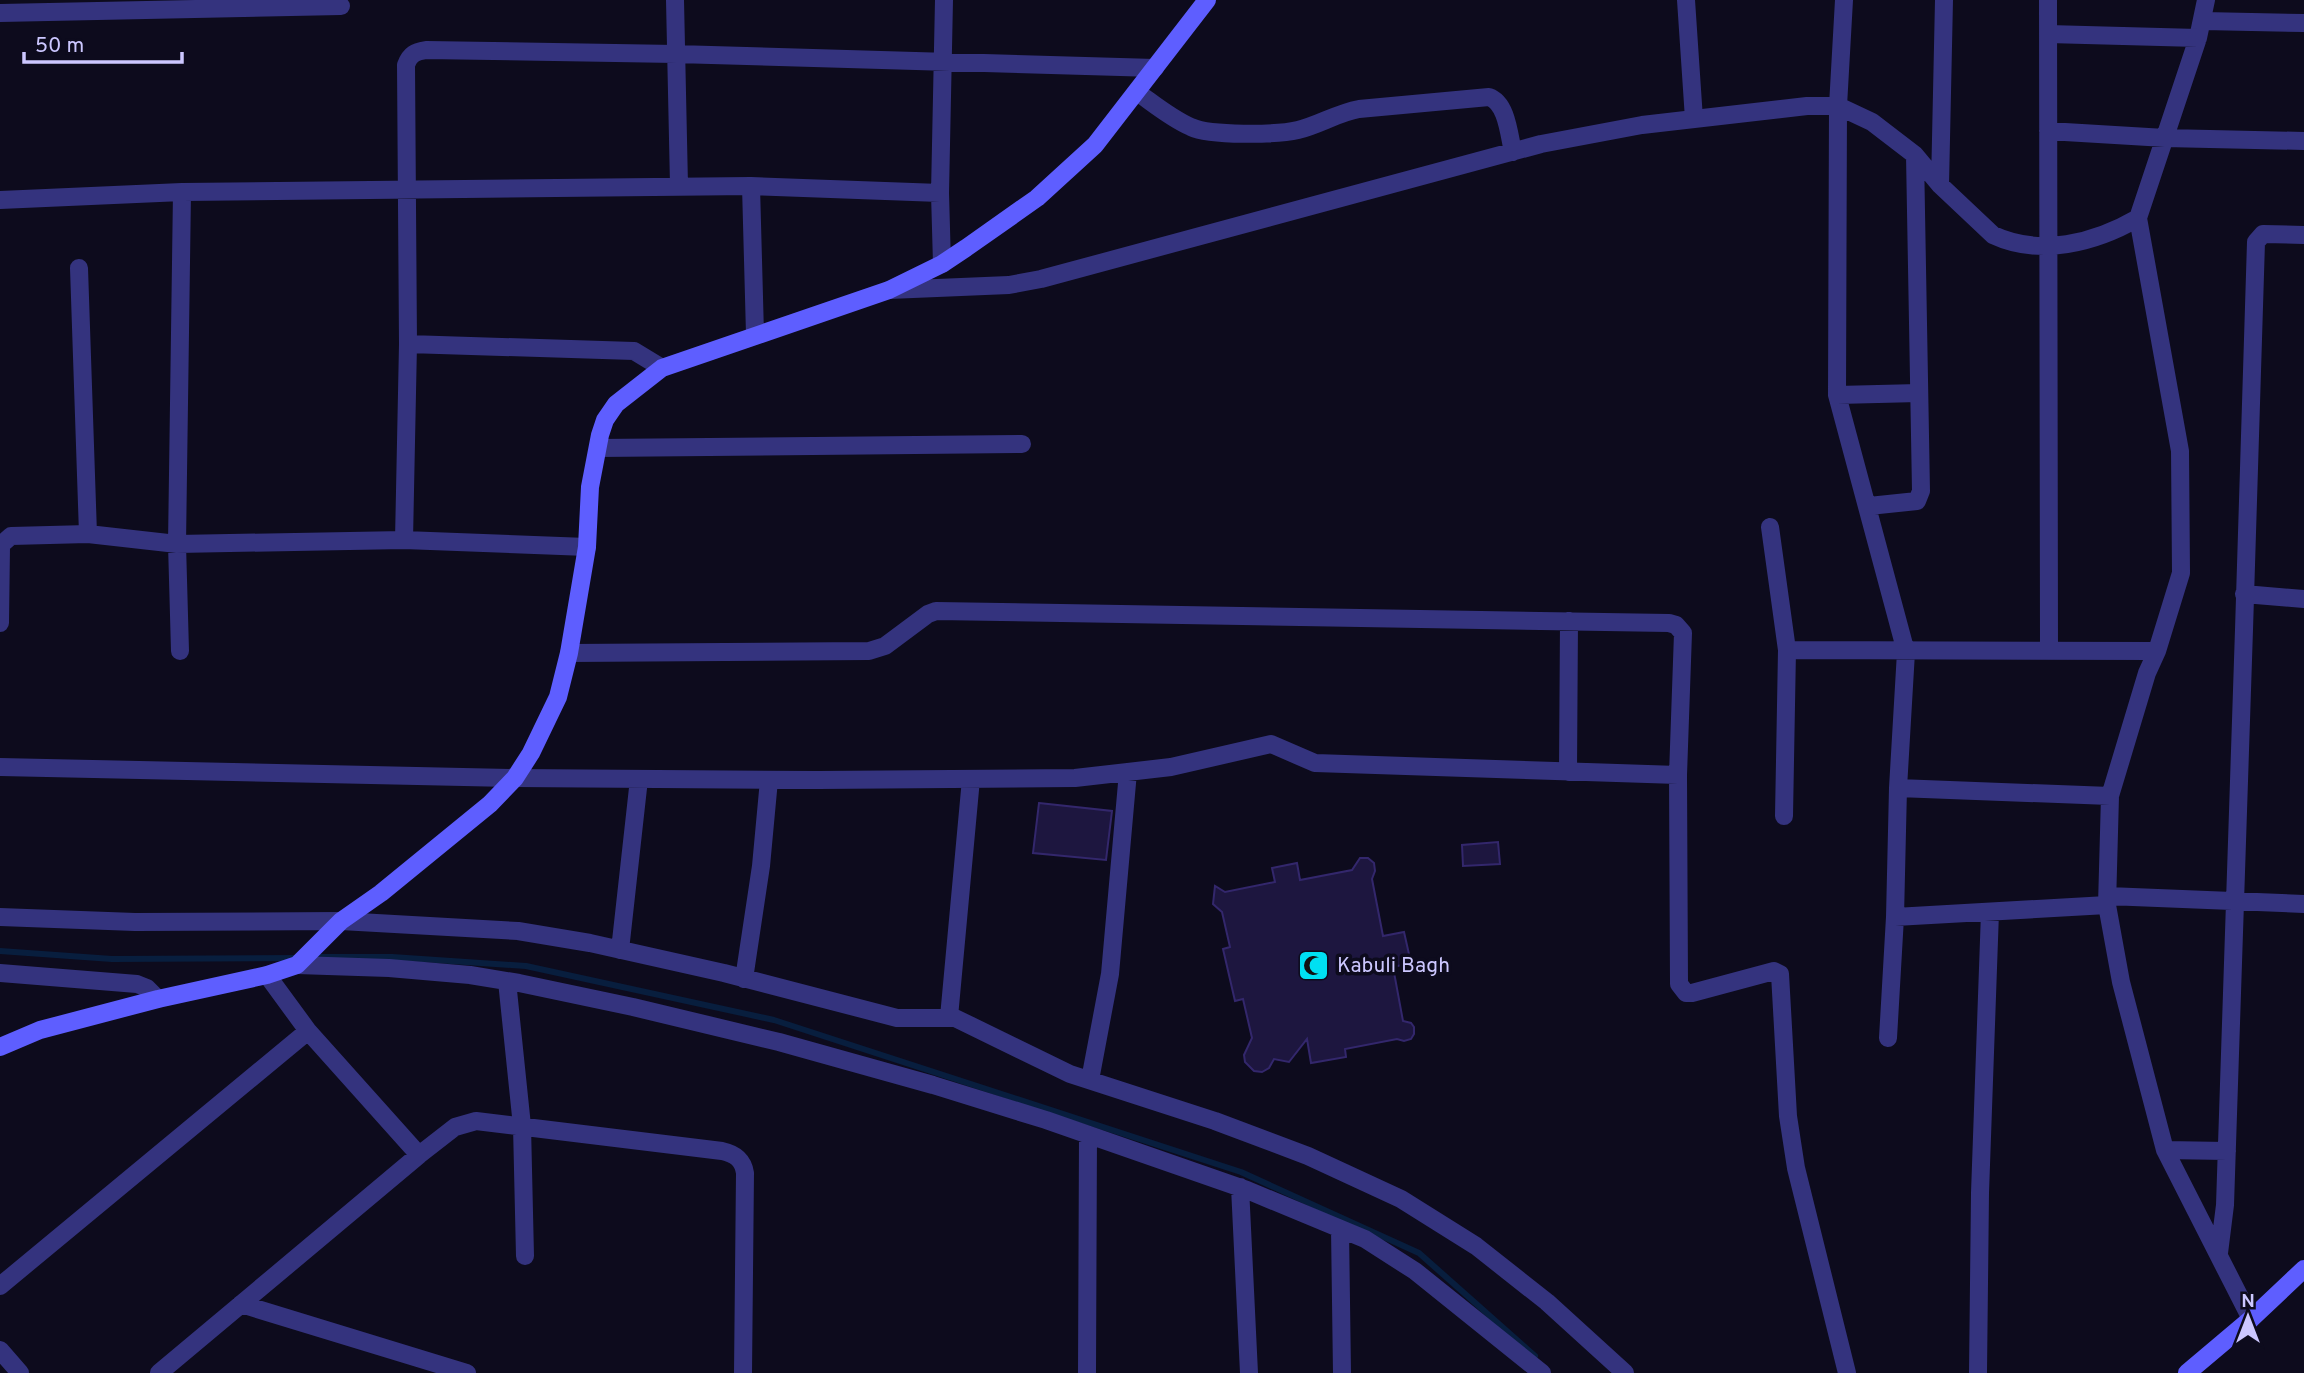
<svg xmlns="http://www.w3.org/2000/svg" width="2304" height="1373" font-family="Overpass,sans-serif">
	<rect width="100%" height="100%" fill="#0d0b1d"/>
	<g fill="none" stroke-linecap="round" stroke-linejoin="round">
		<!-- stream -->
		<path stroke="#081e3e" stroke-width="6" d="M0,951L112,959L299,958
			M320,957H392L526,966L774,1020L1241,1172L1419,1253L1535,1356"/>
	</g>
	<!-- building -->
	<path fill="#1d163f" stroke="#33276c" stroke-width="2" d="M1039,803L1112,811L1106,860L1033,853Z
		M1498,842L1500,864L1463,866L1462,845Z
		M1360,858H1368L1374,863L1375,871L1372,879L1383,936L1404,932L1411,963L1393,967L1403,1021L1411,1023L1414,1027V1034L1411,1039L1404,1041L1397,1039L1345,1049L1346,1057L1311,1063L1307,1039L1289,1062L1274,1059L1269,1068L1262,1072L1254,1071L1245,1062L1244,1055L1252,1038L1243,999L1235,1001L1223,949L1230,947L1222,912L1213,904L1215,886L1225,892L1275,882L1272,868L1297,863L1300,880L1352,870Z"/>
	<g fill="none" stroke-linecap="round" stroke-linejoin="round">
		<!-- street -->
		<path stroke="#34337e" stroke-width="18" d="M675,0L679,185
			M1686,0L1694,119
			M1844,0L1838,106L1837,395L1906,652L1898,788L1895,917L1888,1038
			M2048,0L2049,651
			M2206,0L2198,38L2138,218L2180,451L2181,573L2157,651L2147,673L2110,796L2107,905L2121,982L2165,1150L2251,1319
			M0,13L341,6
			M2203,21L2304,23
			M2048,34L2198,38
			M1137,92C1154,104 1172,119 1191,127C1210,136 1277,135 1298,130C1319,125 1337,113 1359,109L1489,97C1507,103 1509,135 1513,152
			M2048,131L2165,138L2304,141
			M1940,185L1944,0
			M751,186L940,193
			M0,200L182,192L751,186L755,334
			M942,264L940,193L944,0
			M79,268L88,534
			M889,290L1009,285L1041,279L1541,144L1642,125L1807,106H1838L1872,122L1915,155L1940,185L1993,235C2040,257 2095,243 2138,218
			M408,344L634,351L662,368
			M1837,395L1919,393
			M598,448L1022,444
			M1869,506L1917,501L1921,491L1915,155
			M1770,527L1787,650L1784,816
			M404,540L408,344L406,65C410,54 415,52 426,50L676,54L1155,68
			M2244,594L2304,599
			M0,623L1,547L3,543L11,536L88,534L177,544L404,540L587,547
			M1787,650L2157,651
			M180,651L177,544L182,192
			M569,653L869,651L885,646L928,614L936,611L1669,623L1676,625L1683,633L1678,775L1679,984L1686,993H1692L1774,971L1780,974L1788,1116L1796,1168L1847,1373
			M0,767L515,778L818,780L1075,778L1171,767L1271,744L1315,763L1678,775
			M1568,772L1569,621
			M1898,788L2110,796
			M2108,896L2304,904
			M0,917L135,922L341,921L518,931L590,943L724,973L897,1018H955L1070,1074L1215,1121L1308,1156L1401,1199L1476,1246L1547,1302L1625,1373
			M1895,917L2107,905
			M620,950L639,779
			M297,965L389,968L470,975L519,983L633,1007L779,1042L933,1085L1046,1120L1247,1190L1365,1239L1415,1271L1542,1373
			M0,973L137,984L147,988L158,999
			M267,975L308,1031L419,1155
			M744,979L761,866L769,780
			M507,981L522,1126L525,1256
			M949,1017L971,779
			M1090,1080L1110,974L1128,772
			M2165,1150L2227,1151
			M1240,1187L1249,1373
			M1340,1229L1342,1373
			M2219,1253L2225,1205C2238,884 2245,563 2256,242L2263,234L2304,235
			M0,1286L308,1031
			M241,1304L467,1373
			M0,1350L20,1373
			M159,1373L419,1155L455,1127L476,1121L722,1151C736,1154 743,1160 745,1173L743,1373
			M1087,1373L1088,1135
			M1978,1373L1980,1193L1990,912"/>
		<!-- secondary -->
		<path stroke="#5e5eff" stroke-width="18" d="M0,1047L40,1030L158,999L267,975L297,965L341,921L381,893L490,804L515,778L531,753L558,697L569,653L587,547L590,487L600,435L605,420L616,404L662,368L889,290L942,264L966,248L1037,198L1095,145L1207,0
			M2187,1373L2251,1319L2304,1269"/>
	</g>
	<!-- icons -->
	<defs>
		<symbol id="mosque-square" viewBox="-11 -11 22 22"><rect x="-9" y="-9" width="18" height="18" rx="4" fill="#00e0f2" stroke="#0d0b1d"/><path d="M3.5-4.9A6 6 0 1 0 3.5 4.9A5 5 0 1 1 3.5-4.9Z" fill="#111"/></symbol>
	</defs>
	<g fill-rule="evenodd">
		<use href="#mosque-square" x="1296" y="948" width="35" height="35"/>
	</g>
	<g text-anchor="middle" stroke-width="7" stroke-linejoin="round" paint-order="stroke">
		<!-- poi labels -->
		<g font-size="21" fill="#ccc7ff" stroke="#0d0b1d" text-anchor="start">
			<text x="1337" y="972">Kabuli Bagh</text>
		</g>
	</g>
	<!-- north arrow -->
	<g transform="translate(2248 1317)" stroke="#0d0b1d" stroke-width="5" paint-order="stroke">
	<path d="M0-5L12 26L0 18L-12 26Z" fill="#ccc7ff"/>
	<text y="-10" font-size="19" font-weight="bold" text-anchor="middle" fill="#ccc7ff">N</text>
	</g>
	<!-- scale -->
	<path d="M24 52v10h158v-10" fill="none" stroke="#ccc7ff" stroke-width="3.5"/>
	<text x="35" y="52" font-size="21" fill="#ccc7ff" stroke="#0d0b1d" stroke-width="5" paint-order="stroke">50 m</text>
</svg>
